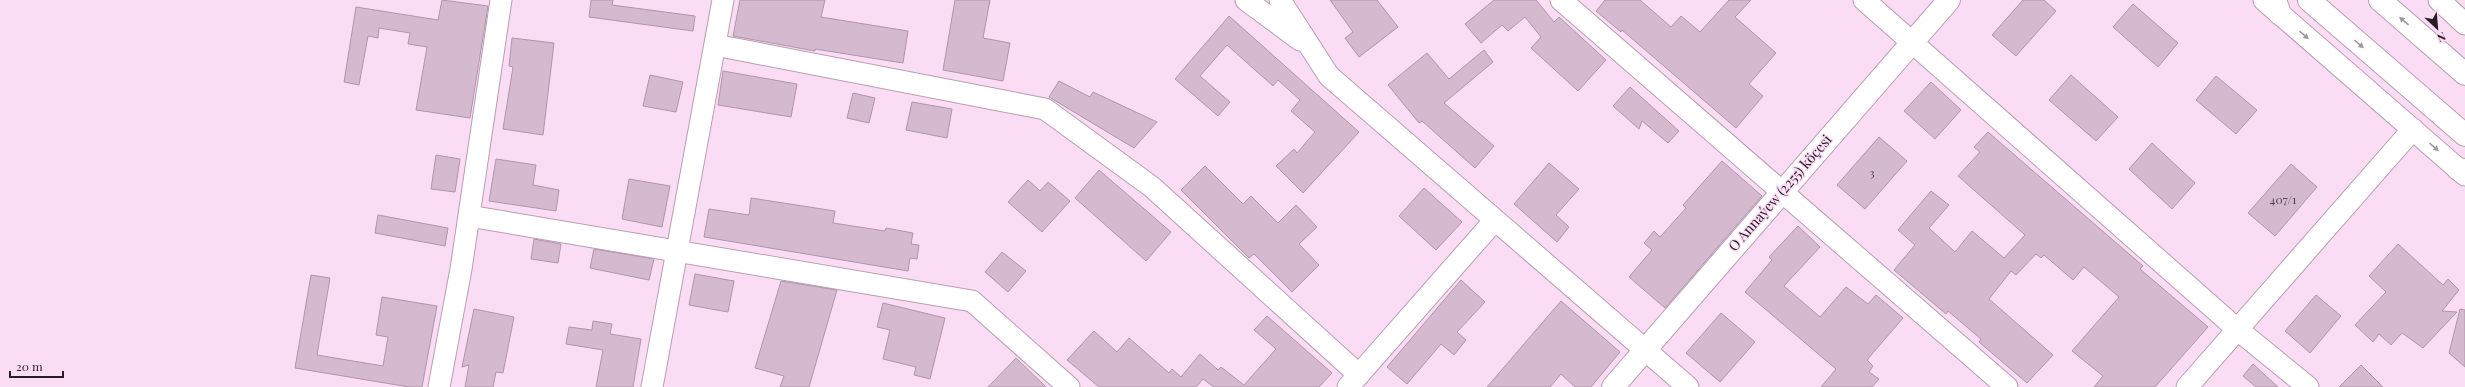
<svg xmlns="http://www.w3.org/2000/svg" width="2465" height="387" font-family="'Playfair Display',serif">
	<rect width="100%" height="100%" fill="#faddf4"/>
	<!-- building -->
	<path fill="#d5b9cf" stroke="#af95aa" d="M442,0L488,6L470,118L416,110L427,47L408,44L410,33L379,28L378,38L368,36L359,85L344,82L356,7L438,20Z
		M591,0H613L612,5L695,16L693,31L589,17Z
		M740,0H825L821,17L908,31L903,63L815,49V51L733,36Z
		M955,0H990L983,38L1010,43L1003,81L943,70Z
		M1330,0H1377L1398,27L1359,57L1345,38L1353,32Z
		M1494,0H1536L1554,22L1559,17L1606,60L1578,91L1531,48L1541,37L1525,17L1508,31L1502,25L1481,43L1465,24Z
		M1605,0H1640L1671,27L1681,16L1700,32L1729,0H1751L1735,17L1776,53L1749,84L1763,96L1736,128L1622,30L1621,32L1596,11Z
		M2023,0H2044L2056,11L2016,56L1992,35Z
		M2133,4L2178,43L2158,67L2113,27Z
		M1229,16L1359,132L1303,193L1276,166L1294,149L1297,153L1315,132L1291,111L1300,100L1278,80L1273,86L1227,45L1200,76L1230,102L1218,116L1175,79Z
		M512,38L554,43L543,135L503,129L513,67L509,66Z
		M1484,50L1493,62L1444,103L1494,146L1475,168L1422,121L1419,123L1388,85L1427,53L1449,79Z
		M723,71L797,84L791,117L718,105Z
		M650,75L683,82L676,112L643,106Z
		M2071,75L2118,117L2096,141L2049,100Z
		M2216,76L2257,110L2236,134L2196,100Z
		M1059,81L1090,97L1093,92L1157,122L1134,148L1049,97Z
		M1931,82L1961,110L1935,139L1904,111Z
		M1630,87L1679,131L1668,143L1642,121L1639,129L1613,106Z
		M853,93L875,98L869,123L847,118Z
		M912,102L952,109L947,138L906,130Z
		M1988,132L2143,266L2140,269L2208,327L2155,387H2094L2103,376L2072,351L2119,297L2084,267L2073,280L2044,255L2041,258L2036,254L2016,275L2011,271L1989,299L2053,355L2027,383L1979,342L1981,339L1948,311L1946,314L1894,270L1915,245L1898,230L1931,191L1949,205L1929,228L1955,252L1972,231L2004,258L2025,235L1958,176L1980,152L1974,147Z
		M1879,137L1907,161L1865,209L1837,185Z
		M2152,143L2195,183L2172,209L2129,169Z
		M436,155L460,159L455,192L431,189Z
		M496,159L536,165L533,185L559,190L556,211L489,201Z
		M1722,161L1762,196L1665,308L1629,277L1652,250L1644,243L1654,231L1660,237L1686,208L1683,205Z
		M1549,163L1579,189L1556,215L1569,227L1557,242L1514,204Z
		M2291,164L2317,187L2275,236L2248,213Z
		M1205,166L1243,204L1251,196L1278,223L1296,205L1317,227L1299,244L1319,265L1292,292L1254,254L1249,258L1181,190Z
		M1099,170L1171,232L1146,261L1075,198Z
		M629,179L670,186L662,227L622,219Z
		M1028,180L1040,191L1048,182L1070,201L1042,232L1008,202Z
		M1424,188L1462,222L1436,250L1399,216Z
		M751,198L835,211L833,223L885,231L886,228L913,233L911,244L919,245L917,259L910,258L908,271L704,237L709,209L749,215Z
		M378,215L448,228L445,246L375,233Z
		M1798,226L1820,247L1784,286L1820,317L1846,287L1868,304L1876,295L1903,318L1867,360L1873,366L1869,372L1879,379L1872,387H1821L1836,369L1745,292L1772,260L1769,257Z
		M534,239L561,244L558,263L531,259Z
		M2398,244L2443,285L2448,279L2459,290L2442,311L2457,312L2423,348L2402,333L2391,345L2379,334L2373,342L2355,325L2386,292L2369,276Z
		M594,249L654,259L649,280L590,268Z
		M1002,252L1026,271L1008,292L985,272Z
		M695,274L734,281L728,312L689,305Z
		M311,275L330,278L317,355L383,366L388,337L376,335L382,297L437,306L422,387H409L295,368Z
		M1461,280L1485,302L1457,332L1466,340L1454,355L1441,344L1407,384L1387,367Z
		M781,281L837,290L809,387H780L784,376L755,368Z
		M2316,295L2341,316L2310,353L2285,331Z
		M1561,301L1620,352L1591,387H1575L1561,374L1550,387H1487Z
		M883,303L945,318L930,379L914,375L916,367L883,359L890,330L877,327Z
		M474,309L514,317L503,373L496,372L493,387H465L469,365L462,367Z
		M2460,309L2465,310V367L2449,353Z
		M1721,313L1755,342L1720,382L1686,353Z
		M1267,316L1332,373L1319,387H1214L1203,379L1196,387H1099L1067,360L1094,331L1117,352L1129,338L1169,373L1172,369L1181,377L1200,354L1218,370L1221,367L1244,385L1276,349L1254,330Z
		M593,321L612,324L610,334L641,339L633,387H596L603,350L566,344L569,327L592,330Z
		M1016,358L1046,387H988Z
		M2253,364L2278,387H2256L2243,376Z
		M2361,365L2383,387H2339Z"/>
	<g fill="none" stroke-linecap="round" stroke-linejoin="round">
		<defs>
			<path id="minor" d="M1246,0L1300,40
				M1280,0L1329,76L1688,387
				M1561,0L2007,387
				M1864,0L2237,329L2308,387
				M2264,0L2465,175
				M2439,0L2465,24
				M715,45L1045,109L1152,187L1359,375
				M469,216L972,301L1069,387
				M439,387L461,269L501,0
				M652,387L723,0
				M1348,387L1495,220
				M2187,387L2413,129"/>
			<path id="secondary" d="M1613,387L1949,0"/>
			<path id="primary" d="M2275,0L2280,14
				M2309,0L2465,135
				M2380,0L2465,74
				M2458,169L2465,170"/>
		</defs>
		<!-- minor casing -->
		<use href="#minor" stroke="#b89db3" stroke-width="23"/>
		<!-- secondary casing -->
		<use href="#secondary" stroke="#b89db3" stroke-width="24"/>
		<!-- primary casing -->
		<use href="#primary" stroke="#b89db3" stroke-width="24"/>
		<!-- minor -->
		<use href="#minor" stroke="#fff" stroke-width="21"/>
		<!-- secondary -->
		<use href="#secondary" stroke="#fff" stroke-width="22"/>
		<!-- primary -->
		<use href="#primary" stroke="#fff" stroke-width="22"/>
	</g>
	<!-- one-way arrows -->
	<defs><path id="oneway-solid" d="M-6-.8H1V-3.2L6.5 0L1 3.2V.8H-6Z"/></defs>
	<g fill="#9e999d">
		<use href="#oneway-solid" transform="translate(2404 21) rotate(-139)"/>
		<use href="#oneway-solid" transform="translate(2304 35) rotate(41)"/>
		<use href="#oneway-solid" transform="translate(2359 44) rotate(41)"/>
		<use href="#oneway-solid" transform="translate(2434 147) rotate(41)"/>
	</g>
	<g text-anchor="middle" stroke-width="3" stroke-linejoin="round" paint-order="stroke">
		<!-- number labels -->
		<g font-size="12" fill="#534450">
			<text x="1872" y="177">3</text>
			<text x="2283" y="204">407/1</text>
		</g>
		<!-- street labels -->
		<g font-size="14" fill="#281d26" stroke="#faddf4">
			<text transform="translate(1780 193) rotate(-49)" y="5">O Annaýew (2255) köçesi</text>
		</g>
	</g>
	<!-- north arrow -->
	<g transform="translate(2437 28) rotate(154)" stroke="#faddf4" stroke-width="3" paint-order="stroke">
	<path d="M0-3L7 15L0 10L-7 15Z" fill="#281d26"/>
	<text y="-6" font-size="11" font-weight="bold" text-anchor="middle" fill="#281d26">N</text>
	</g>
	<!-- scale -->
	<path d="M10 371v6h53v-6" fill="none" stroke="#281d26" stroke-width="2"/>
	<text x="16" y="371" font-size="12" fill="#281d26" stroke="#faddf4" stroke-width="3" paint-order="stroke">20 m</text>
</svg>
